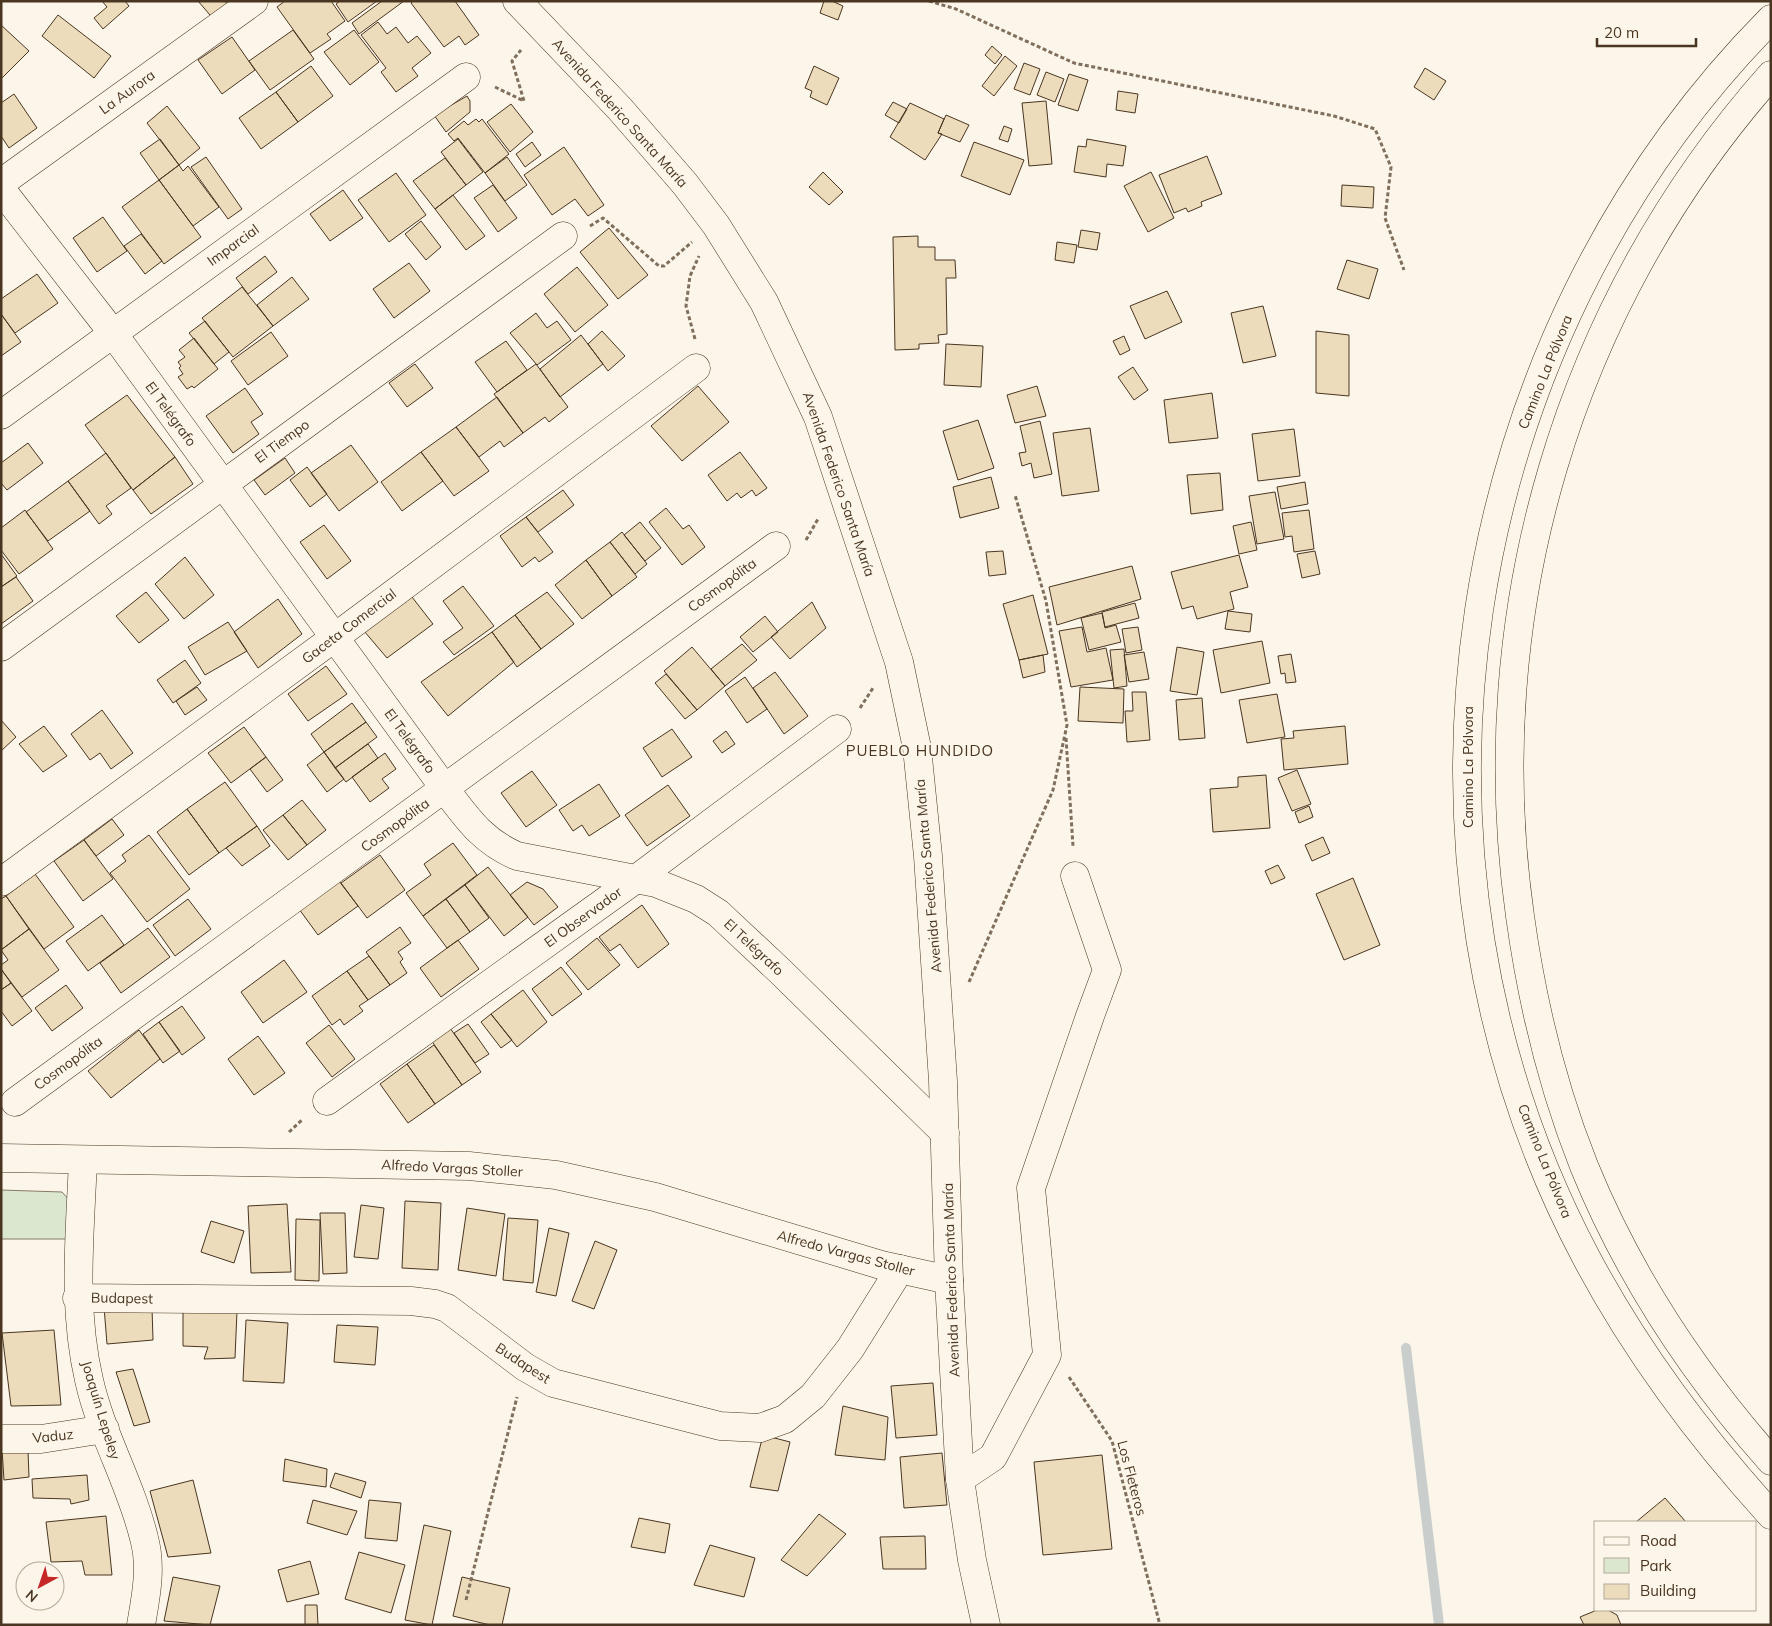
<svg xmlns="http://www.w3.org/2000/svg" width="1772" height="1626" font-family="Mulish,sans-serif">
	<rect width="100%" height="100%" fill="#fbf6e9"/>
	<!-- green -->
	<path fill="#dce7d0" stroke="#887966" d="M1,1190L62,1192L70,1201L68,1239H1Z"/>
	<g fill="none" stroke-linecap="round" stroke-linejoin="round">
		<!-- stream -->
		<path stroke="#c9cecd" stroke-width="10" d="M1406,1348L1439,1625"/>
	</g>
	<!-- building -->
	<path fill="#ecdcbc" stroke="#4a3520" d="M102,1H125L129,6L103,29L94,18L107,7Z
		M198,1H225L231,9L216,22Z
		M285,1H331L345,21L327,34L331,39L310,53L277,7Z
		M340,1H377L348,22L336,4Z
		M382,1H404L359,34L352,23Z
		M413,1H455L479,35L465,45L459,36L444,47L411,3Z
		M824,1H832L843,6L838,20L820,13Z
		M58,15L111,56L94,78L42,36Z
		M378,22L387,34L396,27L408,43L417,36L431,53L412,68L418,76L396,92L381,72L386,68L361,35Z
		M1,25L29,51L1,79Z
		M293,30L314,59L270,90L249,61Z
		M354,30L379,62L350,85L324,52Z
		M232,37L255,70L222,94L198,60Z
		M992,46L1002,55L995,64L985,55Z
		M1005,56L1017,66L994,96L982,86Z
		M1024,63L1040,69L1030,95L1014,89Z
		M311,66L333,96L298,122L276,92Z
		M814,66L839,78L827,105L810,97L812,91L805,88Z
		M1425,68L1446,81L1434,100L1414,87Z
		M1046,72L1064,79L1055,102L1037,95Z
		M1069,74L1088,80L1078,111L1058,105Z
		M1118,91L1138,94L1135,113L1116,110Z
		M276,92L298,122L261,149L239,118Z
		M14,94L37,128L9,148L1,136V103Z
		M467,96L470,101V112L446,132L434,115Z
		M1046,101L1052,164L1029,166L1022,103Z
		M893,102L907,109L899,123L885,115Z
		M910,103L944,119L938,133L942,134L925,160L890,137Z
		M511,104L533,132L510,152L487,122Z
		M167,106L200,148L179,165L147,123Z
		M946,115L969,125L960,142L938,133Z
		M476,119L479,122L482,119L509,154L485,173L458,138L454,141L448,134L464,121L468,125Z
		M1004,126L1012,129L1008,142L999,139Z
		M160,139L179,165L159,180L140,153Z
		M458,139L483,172L466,185L441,152Z
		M1087,139L1126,146L1123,166L1107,164L1106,177L1074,172L1078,146L1086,147Z
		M532,142L541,155L525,167L516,154Z
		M974,142L1024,160L1010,195L961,176Z
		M564,147L604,205L588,216L575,199L552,215L524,175Z
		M1207,156L1222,194L1201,202L1202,206L1188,212L1186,208L1174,213L1159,175Z
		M206,157L242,209L228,219L191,167Z
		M507,157L527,185L505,201L485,173Z
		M445,158L466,185L435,209L413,181Z
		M179,165L183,171L188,166L219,207L193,226L159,180Z
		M823,172L843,192L829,205L809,187Z
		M1151,172L1174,218L1148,232L1124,186Z
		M396,173L426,215L389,242L358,200Z
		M159,180L201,237L164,264L122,207Z
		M493,185L517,218L498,232L474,198Z
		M1342,185L1374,187L1373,208L1341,206Z
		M343,190L363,218L330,241L310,214Z
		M453,195L485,236L466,250L435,209Z
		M103,217L127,251L97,272L73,238Z
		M421,221L441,247L426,260L405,234Z
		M609,228L648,275L618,299L580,252Z
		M1081,230L1100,233L1097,250L1078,247Z
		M141,234L162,261L145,274L124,246Z
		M918,236V247H935V260H955L956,278H946L947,334L938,335L939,343L919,344V349L895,350L893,237Z
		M1057,242L1077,245L1074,263L1055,260Z
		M265,256L277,272L248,294L236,278Z
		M1347,260L1378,269L1369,299L1337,289Z
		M409,263L430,291L394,318L373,289Z
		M577,267L608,305L575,332L544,294Z
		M37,274L58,303L15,333L1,314V299Z
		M292,277L309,299L273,326L257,305Z
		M242,287L273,326L233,357L202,318Z
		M1167,291L1182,322L1145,339L1130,306Z
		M1263,306L1276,356L1243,363L1231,313Z
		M536,313L547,328L557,321L571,340L537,365L510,333Z
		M1,314L21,342L1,356Z
		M205,321L229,352L214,364L189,333Z
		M602,331L625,356L608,371L588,344Z
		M1316,331L1349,335V396L1316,393Z
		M271,332L288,356L248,385L231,361Z
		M581,335L603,364L560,397L540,369Z
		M1124,336L1130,350L1120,355L1113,341Z
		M194,338L218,369L194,388L192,386L187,389L178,377L183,374L179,368L181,366L178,362L185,357L179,350Z
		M506,341L527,370L497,392L475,362Z
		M946,344L983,346L981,387L944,385Z
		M415,364L433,388L407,407L389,383Z
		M536,364L568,407L549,422L545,417L523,433L494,394Z
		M1133,367L1148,390L1134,400L1118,377Z
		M698,386L729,422L682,461L651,426Z
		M1037,386L1046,416L1015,423L1007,395Z
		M245,388L263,414L251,422L259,434L233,453L206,416Z
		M1212,393L1218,438L1169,443L1164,400Z
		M127,395L175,457L133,490L85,425Z
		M497,397L523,433L504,447L500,441L479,457L456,427Z
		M978,420L994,468L958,480L943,431Z
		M1040,421L1052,474L1034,478L1031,463L1022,466L1019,453L1026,452L1020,426Z
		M456,427L489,471L454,496L421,452Z
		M1090,428L1099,491L1062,496L1053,433Z
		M1294,429L1300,476L1258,481L1252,434Z
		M28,443L43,463L7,490L1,483V463Z
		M351,445L378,482L339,511L311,473Z
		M421,452L443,481L402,511L381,482Z
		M740,452L767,488L756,496L752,490L741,498L737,493L727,501L708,475Z
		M106,453L131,488L106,506L112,514L99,524L68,481Z
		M175,457L193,484L151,514L133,490Z
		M285,458L295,473L265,495L254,480Z
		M307,467L327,494L310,507L290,480Z
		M1220,473L1223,510L1191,514L1187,475Z
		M991,477L999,508L960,518L953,487Z
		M68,481L90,511L48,541L26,512Z
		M1305,482L1308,504L1281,509L1277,487Z
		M563,490L574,505L538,532L526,517Z
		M1275,492L1284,539L1257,544L1249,496Z
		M666,508L683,529L689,525L705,547L682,565L649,522Z
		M25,510L53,549L19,574L1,550V528Z
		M1309,510L1314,549L1294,552L1292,536L1285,537L1282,513Z
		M526,517L553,552L539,562L535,557L522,567L500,536Z
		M640,522L661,548L645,561L624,535Z
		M1251,522L1257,550L1239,554L1233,526Z
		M324,525L351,561L327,579L300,542Z
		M622,532L647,564L635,574L610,542Z
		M610,542L637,577L612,596L586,560Z
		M1003,551L1006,574L989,576L986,552Z
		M1315,551L1320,574L1302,578L1297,554Z
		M1,554L17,576L1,587Z
		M1239,555L1248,587L1230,592L1234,609L1197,619L1193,606L1182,609L1171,572Z
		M185,557L214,595L184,619L155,584Z
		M586,560L612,596L582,619L555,585Z
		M1132,566L1141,599L1057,625L1049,587Z
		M16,577L33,601L1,624V587Z
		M463,586L494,626L454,655L443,642L463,628L443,601Z
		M146,592L169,620L139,643L116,616Z
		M547,592L574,624L541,649L515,615Z
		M1033,595L1048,654L1019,660L1003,604Z
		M412,597L433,624L387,658L364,631Z
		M278,599L302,634L258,668L234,632Z
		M812,602L826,628L790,659L771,637Z
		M1135,603L1139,618L1105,627L1102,612Z
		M1228,611L1252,614L1250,632L1225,629Z
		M1102,613L1105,628L1116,625L1121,642L1089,650L1081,618Z
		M515,615L541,649L517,667L492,632Z
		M765,616L778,632L753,652L740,637Z
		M228,622L247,651L205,675L188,647Z
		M1082,627L1087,652L1106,648L1113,680L1071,687L1059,631Z
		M1138,627L1142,650L1126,653L1122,629Z
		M492,632L514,662L448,716L421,682Z
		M1262,641L1270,683L1221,693L1213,650Z
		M742,644L757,660L725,686L711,669Z
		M692,647L725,686L697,710L664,671Z
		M1177,647L1204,652L1197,695L1170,691Z
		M1124,649L1127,686L1114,688L1110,650Z
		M1144,652L1149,679L1129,682L1124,655Z
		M1291,654L1296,682L1286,683L1285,673L1281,674L1278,656Z
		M1043,655L1045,672L1023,678L1019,660Z
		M185,660L201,683L173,703L157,680Z
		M326,666L347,694L308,721L288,694Z
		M775,672L808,716L784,734L753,688Z
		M666,674L697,710L685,719L655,683Z
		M745,677L767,709L747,723L725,691Z
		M197,687L207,700L185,715L176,701Z
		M1080,687L1124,689L1123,723L1078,721Z
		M1132,692H1146L1150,740L1127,742L1125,711H1133Z
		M1277,694L1285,737L1247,743L1239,700Z
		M1202,698L1205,738L1179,740L1176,700Z
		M352,703L366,722L324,752L311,734Z
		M102,710L133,753L111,769L100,753L90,760L71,734Z
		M1,720L16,737L1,751Z
		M366,722L377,737L335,768L324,752Z
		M44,726L67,756L43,772L19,744Z
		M1345,726L1348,764L1284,770L1281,739L1294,738L1293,731Z
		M244,727L266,757L231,783L208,753Z
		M672,729L692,757L662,777L643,748Z
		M726,731L735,744L722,753L713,741Z
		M368,744L378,758L346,782L335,768Z
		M324,752L344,779L327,792L307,765Z
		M385,753L396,769L382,779L389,788L370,802L352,777Z
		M266,757L283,780L267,792L250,769Z
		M1297,770L1311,804L1292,811L1278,778Z
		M532,771L557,805L526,827L501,793Z
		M1266,775L1270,828L1213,832L1210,789L1238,787V777Z
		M225,782L257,826L219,853L187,809Z
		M599,784L620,816L589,836L582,825L573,831L559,810Z
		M668,785L690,816L647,846L625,815Z
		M302,800L326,830L307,845L283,815Z
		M1309,806L1313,817L1299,823L1295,812Z
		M187,809L219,853L189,875L157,832Z
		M283,815L307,845L288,860L263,830Z
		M112,819L124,835L96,856L84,840Z
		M257,826L270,846L242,866L226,848Z
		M149,835L190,889L147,922L110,873L126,861L122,855Z
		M1323,837L1330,853L1312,861L1305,845Z
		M84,840L113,879L83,901L54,861Z
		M453,843L477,875L423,916L406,893L431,875L424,864Z
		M380,855L405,890L367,918L341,883Z
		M1278,865L1285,878L1271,884L1265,871Z
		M488,867L528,917L504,936L465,885Z
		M35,874L74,927L44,949L6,896Z
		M1353,878L1380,945L1344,960L1316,894Z
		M339,881L358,906L318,935L299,909Z
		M527,882L543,889L558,907L534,925L510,895Z
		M465,885L489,918L470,932L446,899Z
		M6,896L29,929L1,950V899Z
		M188,899L211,929L175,956L153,925Z
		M446,899L470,932L447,948L423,916Z
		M642,905L669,944L638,968L620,944L610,951L599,937Z
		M102,915L124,945L88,971L66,941Z
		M400,927L411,943L398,952L403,959L400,962L407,973L390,985L366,952Z
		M148,928L170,957L121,993L100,963Z
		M29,929L59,970L22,997L1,969V965L8,960L1,950Z
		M597,938L620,965L588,990L566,963Z
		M458,940L479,969L441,997L420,968Z
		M369,956L390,985L368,1000L347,971Z
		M284,960L307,992L263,1023L241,992Z
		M561,967L582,994L552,1016L532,989Z
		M1,969L11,983L1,990Z
		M347,971L368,1000L359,1006L363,1011L344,1025L340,1019L332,1025L312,996Z
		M11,983L32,1011L12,1026L1,1011V990Z
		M66,985L83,1008L52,1031L35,1008Z
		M523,990L547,1022L517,1047L491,1014Z
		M182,1006L205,1038L182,1055L159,1022Z
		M491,1014L512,1040L501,1048L481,1022Z
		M159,1022L180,1051L163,1063L143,1034Z
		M468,1024L489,1054L475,1063L454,1033Z
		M329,1025L355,1059L332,1077L306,1043Z
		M450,1028L481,1072L462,1085L431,1040Z
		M139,1030L160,1059L111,1098L88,1071Z
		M258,1036L285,1073L254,1095L228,1059Z
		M434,1045L462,1085L435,1104L407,1064Z
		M407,1064L435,1104L408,1123L380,1084Z
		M405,1201L441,1203L438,1270L402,1268Z
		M287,1204L291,1272L251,1273L248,1206Z
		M361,1205L384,1208L378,1259L354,1257Z
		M467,1208L505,1214L496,1276L458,1270Z
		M320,1213H345L347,1273L323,1274Z
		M508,1218L538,1220L533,1283L503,1280Z
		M296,1219L320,1220L319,1281L295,1280Z
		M211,1221L244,1231L234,1263L201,1252Z
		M549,1228L569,1233L556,1296L536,1292Z
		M595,1241L617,1250L594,1309L572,1301Z
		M104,1307L152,1308L153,1340L107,1344Z
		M183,1307L237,1311L235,1358L204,1359L208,1347L183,1346Z
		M246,1320L288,1323L284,1383L243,1381Z
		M337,1325L378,1327L375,1365L334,1362Z
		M54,1330L61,1405L11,1406L2,1333Z
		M133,1369L150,1422L134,1426L116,1372Z
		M933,1383L937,1435L896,1438L891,1386Z
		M843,1406L888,1417L885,1460L835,1455Z
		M763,1435L790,1442L778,1491L750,1487Z
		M2,1449L28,1451L29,1477L4,1480Z
		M942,1453L947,1505L904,1508L900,1457Z
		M1102,1455L1112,1549L1043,1555L1034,1462Z
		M285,1459L327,1469L326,1487L283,1481Z
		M335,1473L366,1482L361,1498L330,1487Z
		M87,1475L89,1500L71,1504L70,1499L33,1498L32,1479Z
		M193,1480L211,1553L168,1557L150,1491Z
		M1665,1498L1686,1522H1636Z
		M313,1500L357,1511L347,1535L307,1523Z
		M369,1500L401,1503L397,1541L365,1538Z
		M819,1514L846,1534L807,1576L781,1560Z
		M106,1516L112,1575H85L82,1561L51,1562L46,1522Z
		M639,1518L670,1524L665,1553L631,1547Z
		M424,1525L451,1531L432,1625L405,1620Z
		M925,1536L926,1569H883L880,1537Z
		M710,1545L755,1558L744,1597L694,1585Z
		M359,1552L405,1565L391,1613L345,1599Z
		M310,1561L319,1594L287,1602L278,1570Z
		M173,1577L220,1586L210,1625L164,1621Z
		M462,1577L510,1588L502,1625H490L453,1616Z
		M305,1605H317L318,1625H305Z
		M1597,1610H1608L1617,1615L1621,1625H1584L1580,1617Z"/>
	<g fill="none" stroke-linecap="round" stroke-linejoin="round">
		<defs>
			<path id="minor" d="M1,183L254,1
				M1,189L112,332L445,789C467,818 482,841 517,856L656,883L696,899L718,913L781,972L945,1133
				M1,415L466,77
				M1,647L563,236
				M1,882L334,638L696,368
				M327,1101L636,879L837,729
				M15,1102L776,546
				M83,1160C80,1234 72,1307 89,1380C101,1434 131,1484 144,1538C152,1567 146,1596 141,1625
				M77,1298L411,1301L435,1304L447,1308L525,1367L553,1383L720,1426L760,1428L785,1419L813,1396L850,1349L900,1269
				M1,1439H41L105,1429
				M960,1479L993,1457L1047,1355L1031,1188L1090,1016L1107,970L1075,876"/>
			<path id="secondary" d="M1,1158L469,1166L556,1175L655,1197L881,1265L949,1280"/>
			<path id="primary" d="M517,1L620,109L685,184L716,225L764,302L818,417L899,662L917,748L928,856L943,1081L949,1280L960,1479L972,1560L986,1625"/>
			<path id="trunk" d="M1771,19C1452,341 1373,858 1587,1259C1636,1351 1701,1438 1771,1515
				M1771,75C1567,305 1477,613 1520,916C1532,1002 1552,1086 1584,1166C1628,1274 1694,1374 1771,1461"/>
		</defs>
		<!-- minor casing -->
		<use href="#minor" stroke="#4a3520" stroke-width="29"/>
		<!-- secondary casing -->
		<use href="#secondary" stroke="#4a3520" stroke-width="29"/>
		<!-- primary casing -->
		<use href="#primary" stroke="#4a3520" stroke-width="29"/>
		<!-- trunk casing -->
		<use href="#trunk" stroke="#4a3520" stroke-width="29"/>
		<!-- path -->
		<path stroke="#7f6f5c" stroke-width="3" stroke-dasharray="4 2.5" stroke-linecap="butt" d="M929,1L956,9L1074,63L1334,116L1375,129L1391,167L1385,218L1404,270
			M495,87L524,101L512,61L521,50
			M590,226L603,218L659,266H664L692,242
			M695,339L686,306L690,276L699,256
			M806,540L818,519
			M860,708L873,688
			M1066,738L1073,846
			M969,982L1053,790L1067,725L1046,601L1015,495
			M289,1132L303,1119
			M1069,1377L1112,1441L1160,1625
			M466,1600L517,1397"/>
		<!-- minor -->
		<use href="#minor" stroke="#fbf6e9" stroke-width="28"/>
		<!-- secondary -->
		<use href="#secondary" stroke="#fbf6e9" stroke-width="28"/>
		<!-- primary -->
		<use href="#primary" stroke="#fbf6e9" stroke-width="28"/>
		<!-- trunk -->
		<use href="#trunk" stroke="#fbf6e9" stroke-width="28"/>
	</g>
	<g text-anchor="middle" stroke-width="4" stroke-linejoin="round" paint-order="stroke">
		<!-- street labels -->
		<g font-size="14" fill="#4a3520" stroke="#fbf6e9">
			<text transform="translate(127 92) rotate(-36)" y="5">La Aurora</text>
			<text transform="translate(620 113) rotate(48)" y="5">Avenida Federico Santa María</text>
			<text transform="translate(233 245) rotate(-36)" y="5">Imparcial</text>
			<text transform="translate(1545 372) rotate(-68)" y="5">Camino La Pólvora</text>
			<text transform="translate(171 414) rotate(54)" y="5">El Telégrafo</text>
			<text transform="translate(282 441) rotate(-36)" y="5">El Tiempo</text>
			<text transform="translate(839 484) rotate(71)" y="5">Avenida Federico Santa María</text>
			<text transform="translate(722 585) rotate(-36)" y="5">Cosmopólita</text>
			<text transform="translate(349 626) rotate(-37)" y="5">Gaceta Comercial</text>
			<text transform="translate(410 741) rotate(54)" y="5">El Telégrafo</text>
			<text transform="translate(1468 767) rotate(-90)" y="5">Camino La Pólvora</text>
			<text transform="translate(395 825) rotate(-36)" y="5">Cosmopólita</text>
			<text transform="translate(928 876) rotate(-95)" y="5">Avenida Federico Santa María</text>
			<text transform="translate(583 917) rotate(-36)" y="5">El Observador</text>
			<text transform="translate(754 947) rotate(43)" y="5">El Telégrafo</text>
			<text transform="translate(68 1063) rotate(-36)" y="5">Cosmopólita</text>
			<text transform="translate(1545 1161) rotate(68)" y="5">Camino La Pólvora</text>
			<text transform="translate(452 1168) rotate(3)" y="5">Alfredo Vargas Stoller</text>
			<text transform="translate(846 1253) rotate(15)" y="5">Alfredo Vargas Stoller</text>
			<text transform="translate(951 1280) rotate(-92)" y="5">Avenida Federico Santa María</text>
			<text transform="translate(122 1298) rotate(1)" y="5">Budapest</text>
			<text transform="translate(523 1363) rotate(33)" y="5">Budapest</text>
			<text transform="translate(101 1410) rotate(73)" y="5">Joaquín Lepeley</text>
			<text transform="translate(53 1436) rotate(-6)" y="5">Vaduz</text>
			<text transform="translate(1132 1478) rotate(75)" y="5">Los Fleteros</text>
		</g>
		<!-- neighbourhood labels -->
		<g font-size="15" letter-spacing="1" fill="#4a3520" stroke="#fbf6e9">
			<text x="920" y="756">PUEBLO HUNDIDO</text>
		</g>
	</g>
	<!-- border -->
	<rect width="1772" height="1626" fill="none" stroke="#4a3520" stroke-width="5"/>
	<!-- legend -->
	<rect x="1594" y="1521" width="162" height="90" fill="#fbf6e9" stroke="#b4a999"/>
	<rect x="1604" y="1537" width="25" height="8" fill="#fbf6e9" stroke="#b4a999"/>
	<text x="1640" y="1546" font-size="15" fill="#4a3520">Road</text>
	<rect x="1604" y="1558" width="25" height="15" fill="#dce7d0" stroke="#b4a999"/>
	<text x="1640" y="1571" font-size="15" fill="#4a3520">Park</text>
	<rect x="1604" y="1584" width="25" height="15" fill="#ecdcbc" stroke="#b4a999"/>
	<text x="1640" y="1596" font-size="15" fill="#4a3520">Building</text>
	<!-- north arrow -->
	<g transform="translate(40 1586) rotate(220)"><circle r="24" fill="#fbf6e9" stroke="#b4a999"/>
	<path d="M0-4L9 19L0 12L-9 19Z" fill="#c62828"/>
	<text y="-8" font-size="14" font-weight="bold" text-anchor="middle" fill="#4a3520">N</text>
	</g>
	<!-- scale -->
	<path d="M1597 38v8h99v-8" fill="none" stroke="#4a3520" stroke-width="2.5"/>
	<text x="1604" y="38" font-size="15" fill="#4a3520" stroke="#fbf6e9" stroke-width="4" paint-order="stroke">20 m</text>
</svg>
